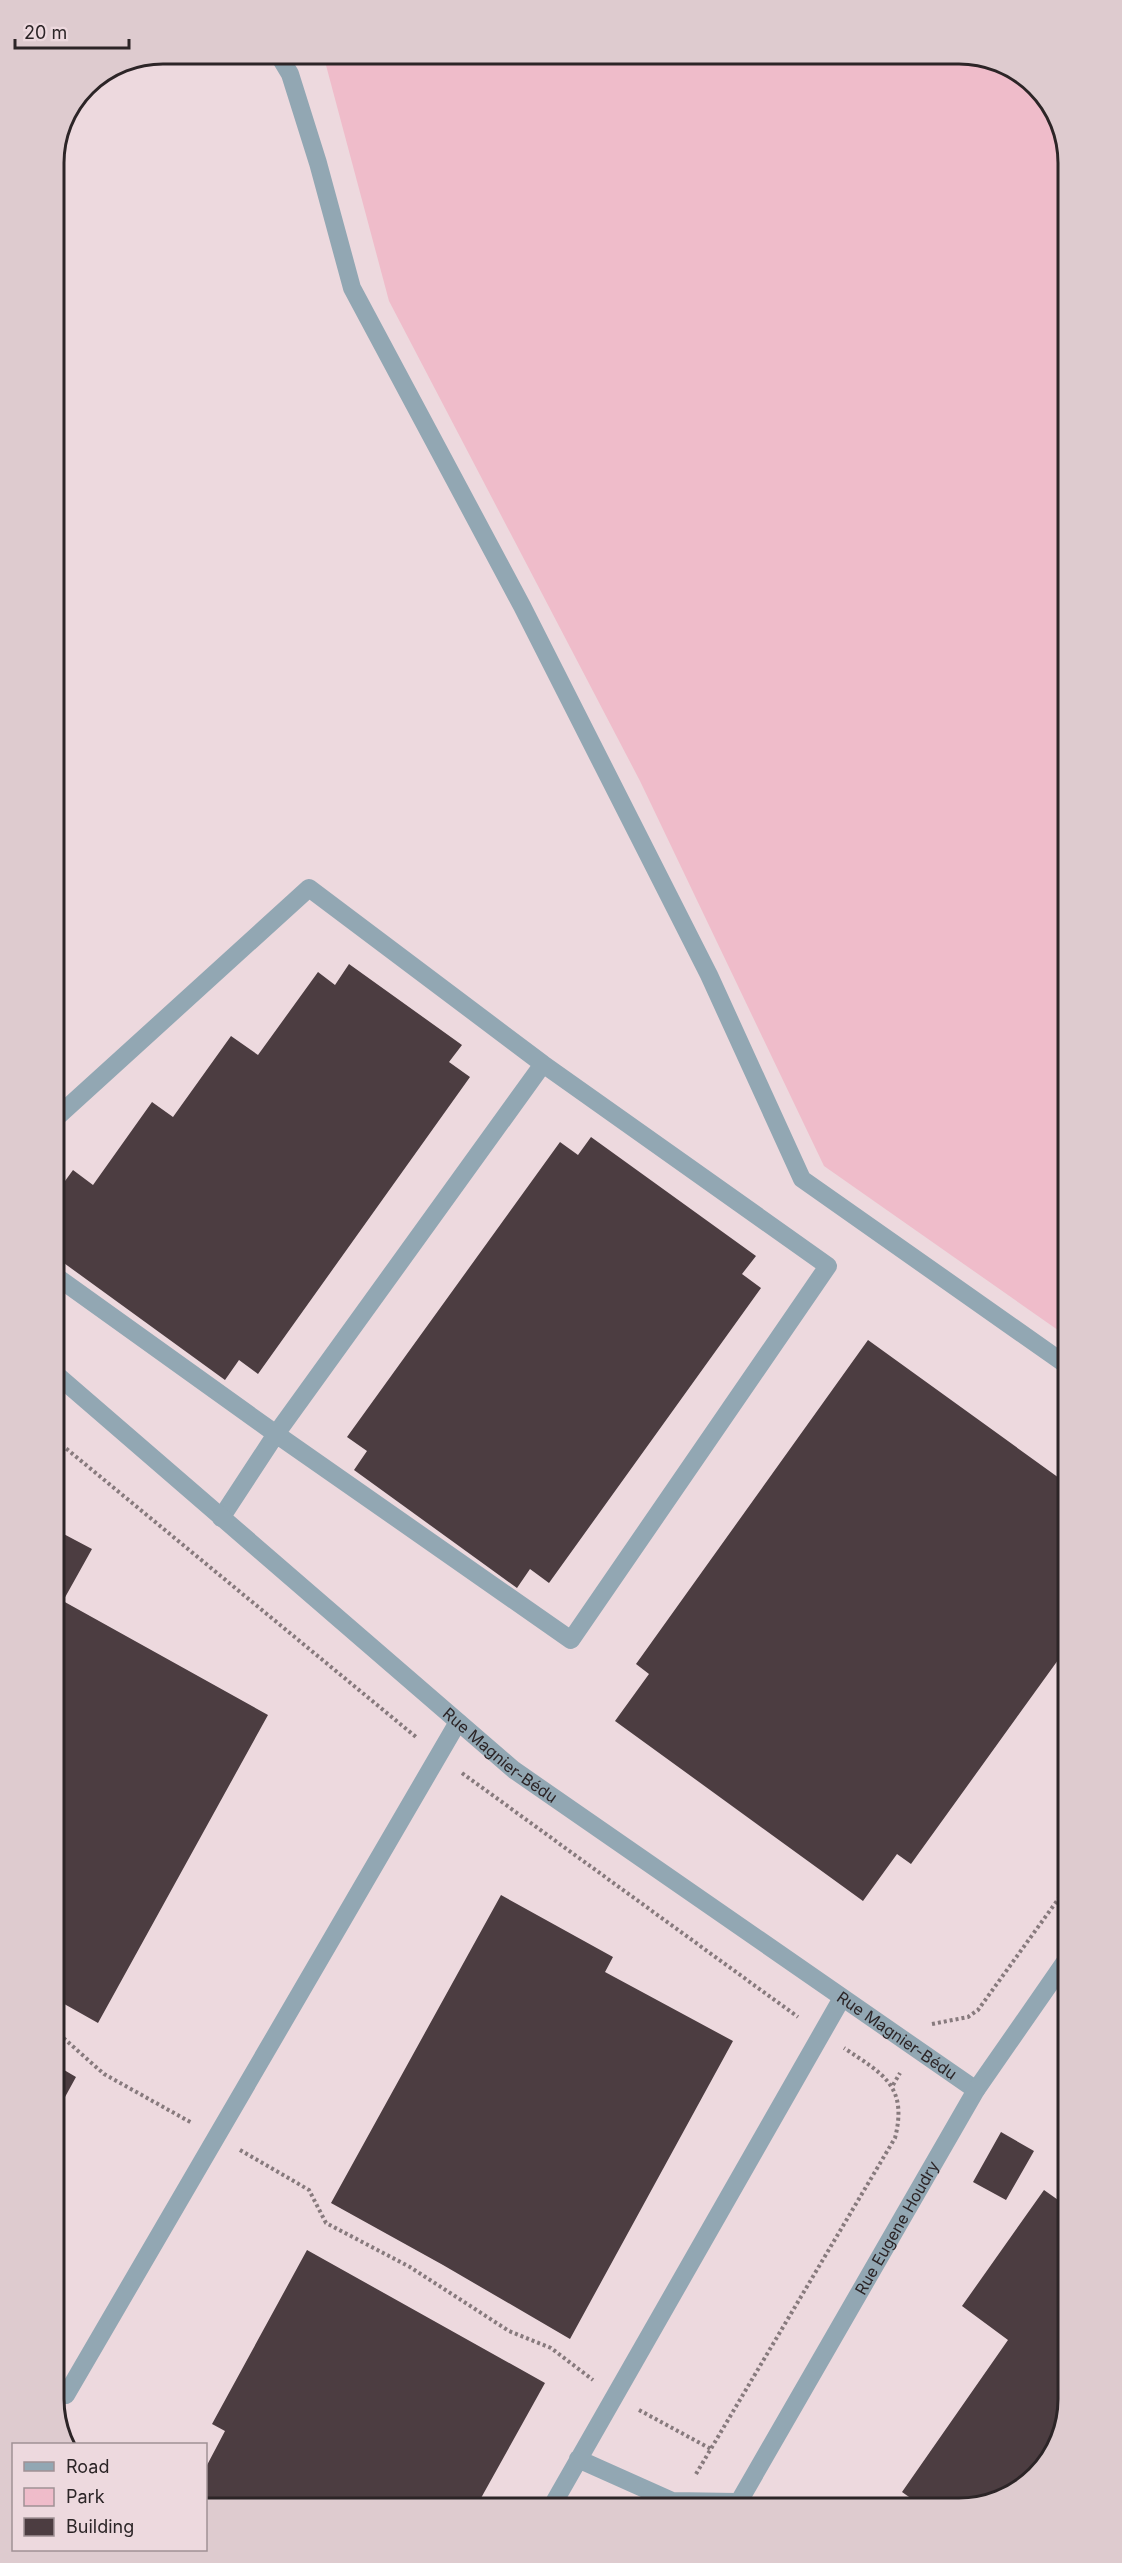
<svg xmlns="http://www.w3.org/2000/svg" width="1122" height="2563" font-family="Inter,sans-serif">
	<rect width="100%" height="100%" fill="#edd9de"/>
	<!-- green -->
	<path fill="#efbcca" d="M323,54H966L1025,77L1062,129L1065,1335L824,1166L640,781L389,301Z"/>
	<!-- building -->
	<path fill="#4c3d41" d="M349,964L462,1045L449,1062L470,1077L258,1374L239,1360L225,1380L57,1258V1192L73,1170L93,1185L152,1102L173,1117L231,1036L258,1055L318,972L335,985Z
		M591,1137L756,1256L742,1274L761,1288L549,1583L530,1569L517,1588L354,1470L367,1451L347,1437L560,1142L578,1155Z
		M868,1340L1066,1483V1649L911,1864L897,1854L863,1901L615,1721L649,1674L636,1664Z
		M58,1531L92,1549L63,1601L268,1715L98,2023L59,2001Z
		M501,1895L613,1957L605,1972L733,2041L570,2339L443,2265L331,2203Z
		M59,2067L76,2077L59,2108Z
		M1001,2132L1034,2151L1006,2200L973,2182Z
		M1044,2190L1068,2207V2400L1046,2466L993,2503L919,2504L902,2492L1008,2340L962,2306Z
		M307,2250L545,2383L476,2507L206,2508V2467L225,2431L212,2424Z"/>
	<g fill="none" stroke-linecap="round" stroke-linejoin="round">
		<!-- path -->
		<path stroke="#877a7d" stroke-width="4" stroke-dasharray="3 3" stroke-linecap="butt" d="M57,1441L416,1737
			M462,1773L798,2017
			M932,2024L968,2017L978,2010L1067,1887
			M59,2034L104,2074L192,2123
			M893,2085L900,2073
			M240,2150L309,2190L326,2223L410,2267L509,2331L551,2348L593,2380
			M639,2410L711,2449
			M696,2474L895,2138C908,2086 883,2074 844,2048"/>
		<!-- service -->
		<path stroke="#92a7b3" stroke-width="18" d="M57,1117L309,888L543,1064L828,1266L571,1640L276,1434L57,1277
			M221,1518L276,1434L543,1064
			M66,2395L458,1722
			M578,2459L672,2501L737,2502L742,2505
			M552,2506L842,1998"/>
		<!-- minor -->
		<g stroke="#92a7b3" stroke-width="18">
			<path d="M278,54L290,74L318,163L352,288L522,606L709,975L802,1179L1065,1364"/>
			<path id="s1" d="M57,1375L514,1770L976,2090"/>
			<path id="s2" d="M737,2505L976,2090L1067,1959"/>
		</g>
	</g>
	<g text-anchor="middle" stroke-width="6" stroke-linejoin="round" paint-order="stroke">
		<!-- street labels -->
		<g font-size="16" fill="#2c2527" stroke="#edd9de">
			<text dy="6" stroke="none"><textPath href="#s1" startOffset="584">Rue Magnier-Bédu</textPath></text>
			<text dy="6" stroke="none"><textPath href="#s1" startOffset="1070">Rue Magnier-Bédu</textPath></text>
			<text dy="6" stroke="none"><textPath href="#s2" startOffset="320">Rue Eugene Houdry</textPath></text>
		</g>
	</g>
	<!-- crop -->
	<path d="M0 0H1122V2563H0ZM163 64H959A99 99 0 0 1 1058 163V2399A99 99 0 0 1 959 2498H163A99 99 0 0 1 64 2399V163A99 99 0 0 1 163 64Z" fill="#decbcf" fill-rule="evenodd"/>
	<path fill="none" stroke="#2c2527" stroke-width="3" d="M163 64H959A99 99 0 0 1 1058 163V2399A99 99 0 0 1 959 2498H163A99 99 0 0 1 64 2399V163A99 99 0 0 1 163 64Z"/>
	<!-- legend -->
	<rect x="12" y="2443" width="195" height="108" fill="#edd9de" stroke="#a09195" stroke-width="1.5"/>
	<rect x="24" y="2462" width="30" height="9" fill="#92a7b3" stroke="#a09195" stroke-width="1.5"/>
	<text x="66" y="2473" font-size="18" fill="#2c2527">Road</text>
	<rect x="24" y="2488" width="30" height="18" fill="#efbcca" stroke="#a09195" stroke-width="1.5"/>
	<text x="66" y="2503" font-size="18" fill="#2c2527">Park</text>
	<rect x="24" y="2518" width="30" height="18" fill="#4c3d41" stroke="#a09195" stroke-width="1.5"/>
	<text x="66" y="2533" font-size="18" fill="#2c2527">Building</text>
	<!-- scale -->
	<path d="M15 39v9h114v-9" fill="none" stroke="#2c2527" stroke-width="3"/>
	<text x="24" y="39" font-size="18" fill="#2c2527" stroke="#edd9de" stroke-width="4.5" paint-order="stroke">20 m</text>
</svg>
